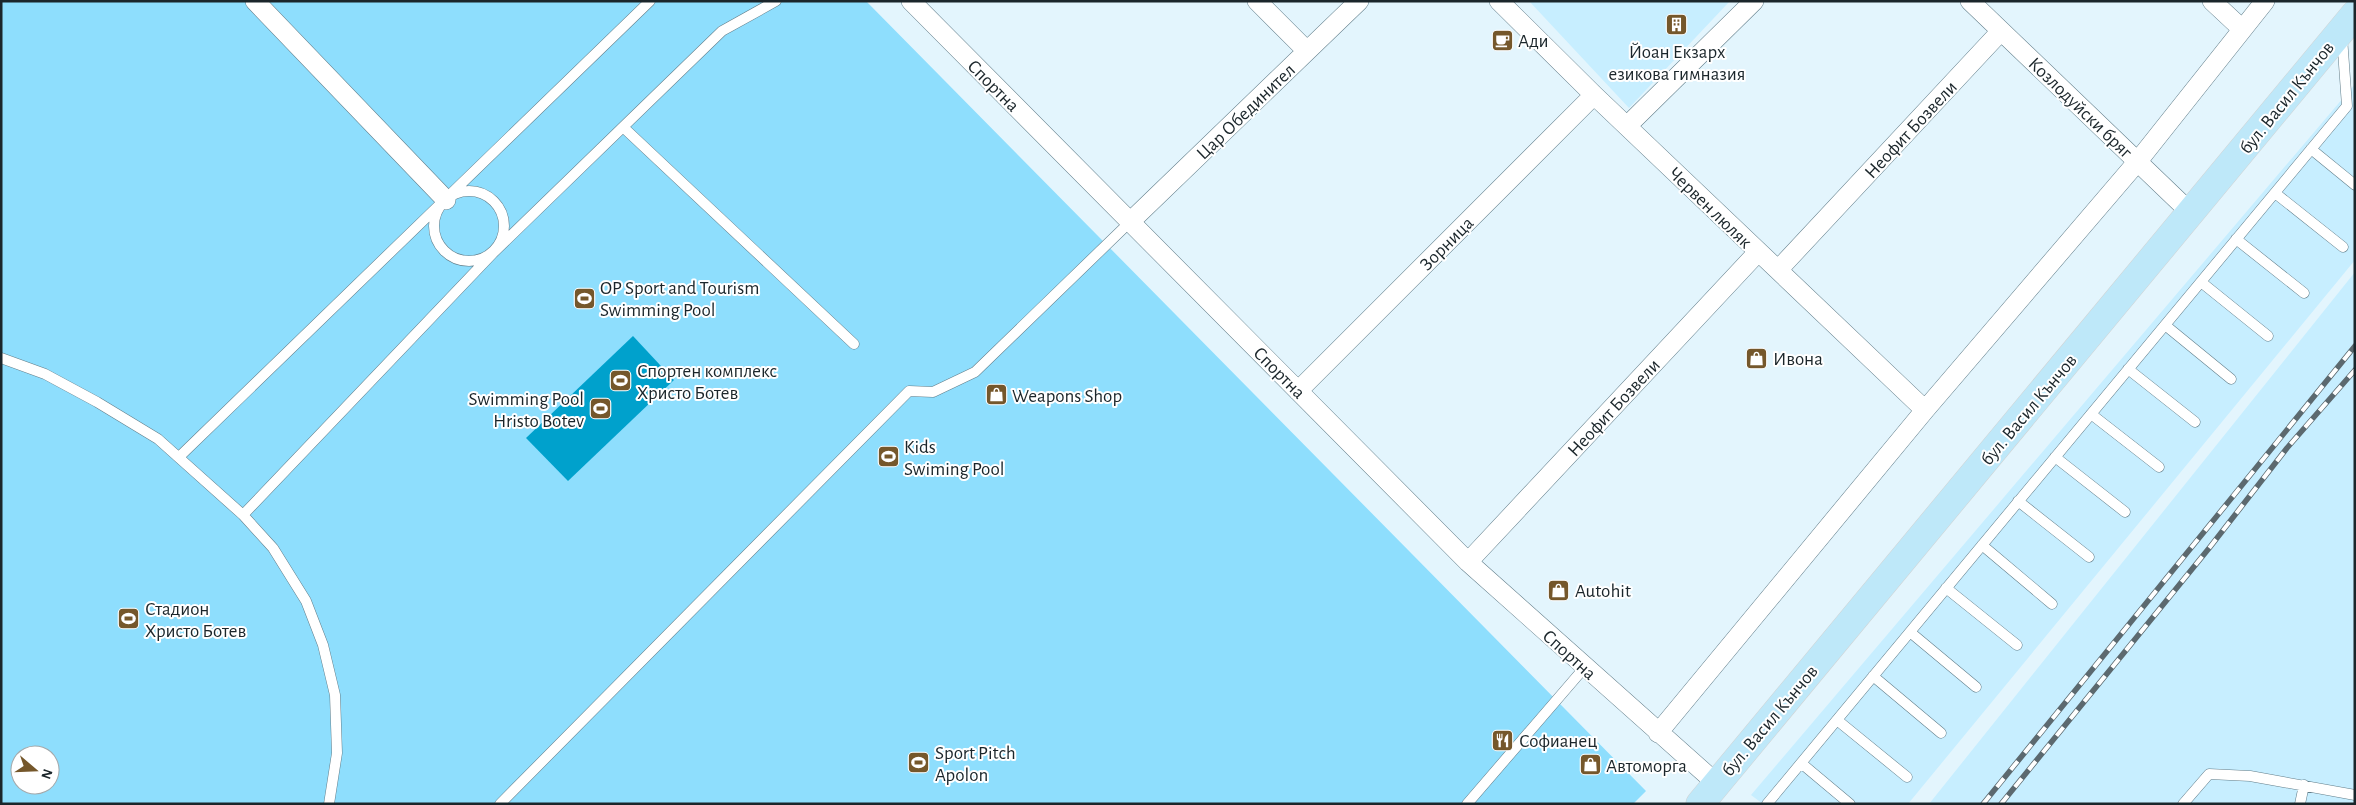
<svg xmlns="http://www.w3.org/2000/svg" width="2356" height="805" font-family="'Alegreya Sans',sans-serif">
	<rect width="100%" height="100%" fill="#e3f5fd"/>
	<!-- built -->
	<path fill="#c7eeff" d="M1529,1H1730L1629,108Z
		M2355,84V260L1908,804H1763L1751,795Z
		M2355,272V804H1929Z"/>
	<!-- green -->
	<path fill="#8edefd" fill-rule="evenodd" d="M1,1H866L1646,791L1633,804H1ZM20,755H50V785H20Z"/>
	<!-- water -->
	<path fill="#00a1cc" d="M633,336L674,380L568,481L526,438Z"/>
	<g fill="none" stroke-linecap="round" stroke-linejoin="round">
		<defs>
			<path id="lane" d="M623,127L854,344
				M2311,149L2355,185
				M434 226a35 35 0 1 1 70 0a35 35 0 1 1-70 0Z
				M2275,193L2343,247
				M2236,239L2304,293
				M2201,282L2268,336
				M2165,325L2231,379
				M1,358L45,374L97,402L158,439L243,515L273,548L306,601L323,645L335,695L337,753L329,804
				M2128,369L2195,422
				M2091,414L2159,467
				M179,457L650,1
				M2055,457L2125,512
				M2018,501L2089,557
				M243,515L493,253L722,31L776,1
				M1982,545L2052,604
				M1946,588L2017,645
				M1910,632L1976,687
				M1873,676L1941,733
				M1837,720L1907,777
				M1801,763L1850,804
				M500,804L909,391L933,392L975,372L1131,221
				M1467,804L1585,667
				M1767,804L2347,106L2342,37
				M2183,804L2209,774L2250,776L2355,795
				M2300,804L2304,785"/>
			<path id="street" d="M255,1L446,200
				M911,1L1468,562L1716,783
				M1257,1L1307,51
				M1499,1L1594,95L1925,410
				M1970,1L2191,213
				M2212,1L2242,29
				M1627,126L1754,1
				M1131,221L1359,1
				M1778,270L2001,31
				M1298,391L1594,95
				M1468,562L1758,252
				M1658,733L1925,410L2138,161L2265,1"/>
			<path id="primary" d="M1700,804L2355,14"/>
		</defs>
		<!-- lane casing -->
		<use href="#lane" stroke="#627e8a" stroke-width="11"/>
		<!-- street casing -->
		<use href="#street" stroke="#627e8a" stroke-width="20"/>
		<!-- primary casing -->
		<use href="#primary" stroke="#d1d4d5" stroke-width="29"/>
		<!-- lane -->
		<use href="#lane" stroke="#fff" stroke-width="10"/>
		<!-- street -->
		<use href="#street" stroke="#fff" stroke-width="19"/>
		<!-- primary -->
		<use href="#primary" stroke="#bee8f9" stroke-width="28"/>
		<defs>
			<path id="rail" d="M1983,804L2355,346
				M2001,804L2210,547L2287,448L2355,370"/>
		</defs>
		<!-- rail casing -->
		<use href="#rail" stroke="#5c696f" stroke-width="5.5"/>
		<!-- rail -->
		<use href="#rail" stroke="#fff" stroke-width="4" stroke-dasharray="11" stroke-linecap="butt"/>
	</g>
	<!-- icons -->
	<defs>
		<symbol id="building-square" viewBox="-11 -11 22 22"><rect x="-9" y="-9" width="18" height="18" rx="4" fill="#75572b" stroke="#fff"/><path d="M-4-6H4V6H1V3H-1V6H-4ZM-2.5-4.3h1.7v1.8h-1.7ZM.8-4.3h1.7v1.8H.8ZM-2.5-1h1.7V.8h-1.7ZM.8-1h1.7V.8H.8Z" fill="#fff"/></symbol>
		<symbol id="cafe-square" viewBox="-11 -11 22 22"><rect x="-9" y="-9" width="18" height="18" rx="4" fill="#75572b" stroke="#fff"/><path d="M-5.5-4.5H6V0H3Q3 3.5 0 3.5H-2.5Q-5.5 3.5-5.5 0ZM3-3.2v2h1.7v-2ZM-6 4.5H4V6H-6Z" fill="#fff"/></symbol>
		<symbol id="stadium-square" viewBox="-11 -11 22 22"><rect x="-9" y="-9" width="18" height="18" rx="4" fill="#75572b" stroke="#fff"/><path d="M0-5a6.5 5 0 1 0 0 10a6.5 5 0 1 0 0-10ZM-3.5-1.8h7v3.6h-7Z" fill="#fff"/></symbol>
		<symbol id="shop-square" viewBox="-11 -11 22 22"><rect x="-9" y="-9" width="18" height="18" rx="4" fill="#75572b" stroke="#fff"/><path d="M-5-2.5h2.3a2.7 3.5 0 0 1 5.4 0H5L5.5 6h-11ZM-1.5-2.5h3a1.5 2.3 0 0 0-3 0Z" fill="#fff"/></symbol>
		<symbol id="restaurant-square" viewBox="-11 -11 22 22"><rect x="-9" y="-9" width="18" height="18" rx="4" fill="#75572b" stroke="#fff"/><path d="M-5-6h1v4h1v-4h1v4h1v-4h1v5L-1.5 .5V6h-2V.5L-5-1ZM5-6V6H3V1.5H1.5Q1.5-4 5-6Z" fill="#fff"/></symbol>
	</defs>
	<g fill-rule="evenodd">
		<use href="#building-square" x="1664" y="12" width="25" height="25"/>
		<use href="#cafe-square" x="1490" y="28" width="25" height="25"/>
		<use href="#stadium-square" x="572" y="286" width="25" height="25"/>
		<use href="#shop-square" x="1744" y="346" width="25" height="25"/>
		<use href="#stadium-square" x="608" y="368" width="25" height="25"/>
		<use href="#shop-square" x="984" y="382" width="25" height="25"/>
		<use href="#stadium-square" x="588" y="396" width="25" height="25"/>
		<use href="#stadium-square" x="876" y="444" width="25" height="25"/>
		<use href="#shop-square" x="1546" y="578" width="25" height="25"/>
		<use href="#stadium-square" x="116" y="606" width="25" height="25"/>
		<use href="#restaurant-square" x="1490" y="728" width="25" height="25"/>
		<use href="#stadium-square" x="906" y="750" width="25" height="25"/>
		<use href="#shop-square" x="1578" y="752" width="25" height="25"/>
	</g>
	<g text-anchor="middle" stroke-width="4" stroke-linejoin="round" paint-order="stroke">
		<!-- poi labels -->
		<g font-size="19" fill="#1b262b" stroke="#fff" text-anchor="start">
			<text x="1518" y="47">Ади</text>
			<text x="1677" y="58" text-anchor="middle">Йоан Екзарх<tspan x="1677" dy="22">езикова гимназия</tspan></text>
			<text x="600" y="294">OP Sport and Tourism<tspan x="600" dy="22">Swimming Pool</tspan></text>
			<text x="1773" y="365">Ивона</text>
			<text x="637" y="377">Спортен комплекс<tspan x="637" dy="22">Христо Ботев</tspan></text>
			<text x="1012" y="402">Weapons Shop</text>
			<text x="584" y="405" text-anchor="end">Swimming Pool<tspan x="584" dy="22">Hristo Botev</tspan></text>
			<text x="904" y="453">Kids<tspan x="904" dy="22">Swiming Pool</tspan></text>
			<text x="1575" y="597">Autohit</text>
			<text x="145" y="615">Стадион<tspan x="145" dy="22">Христо Ботев</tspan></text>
			<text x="1519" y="747">Софианец</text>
			<text x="935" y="759">Sport Pitch<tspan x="935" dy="22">Apolon</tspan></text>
			<text x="1606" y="772">Автоморга</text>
		</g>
		<!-- street labels -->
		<g font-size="19" fill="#1b262b" stroke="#fff">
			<text transform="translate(994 85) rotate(45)" y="7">Спортна</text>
			<text transform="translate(2286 97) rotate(-51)" y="7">бул. Васил Кънчов</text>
			<text transform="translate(2081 107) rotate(44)" y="7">Козлодуйски бряг</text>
			<text transform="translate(1245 111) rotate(-44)" y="7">Цар Обединител</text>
			<text transform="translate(1910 129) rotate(-47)" y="7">Неофит Бозвели</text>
			<text transform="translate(1711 207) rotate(44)" y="7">Червен люляк</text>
			<text transform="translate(1446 243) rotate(-45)" y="7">Зорница</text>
			<text transform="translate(1280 372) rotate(45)" y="7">Спортна</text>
			<text transform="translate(1613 407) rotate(-47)" y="7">Неофит Бозвели</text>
			<text transform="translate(2028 409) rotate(-50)" y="7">бул. Васил Кънчов</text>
			<text transform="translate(1570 654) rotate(42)" y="7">Спортна</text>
			<text transform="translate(1769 720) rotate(-50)" y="7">бул. Васил Кънчов</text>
		</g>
	</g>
	<!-- border -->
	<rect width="2356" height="805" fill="none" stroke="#1b262b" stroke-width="5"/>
	<!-- north arrow -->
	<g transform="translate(35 770) rotate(109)"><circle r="24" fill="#ffffff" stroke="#a4a8aa"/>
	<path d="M0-4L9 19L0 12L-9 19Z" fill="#75572b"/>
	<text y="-8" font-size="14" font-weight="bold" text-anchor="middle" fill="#1b262b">N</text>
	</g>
</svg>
